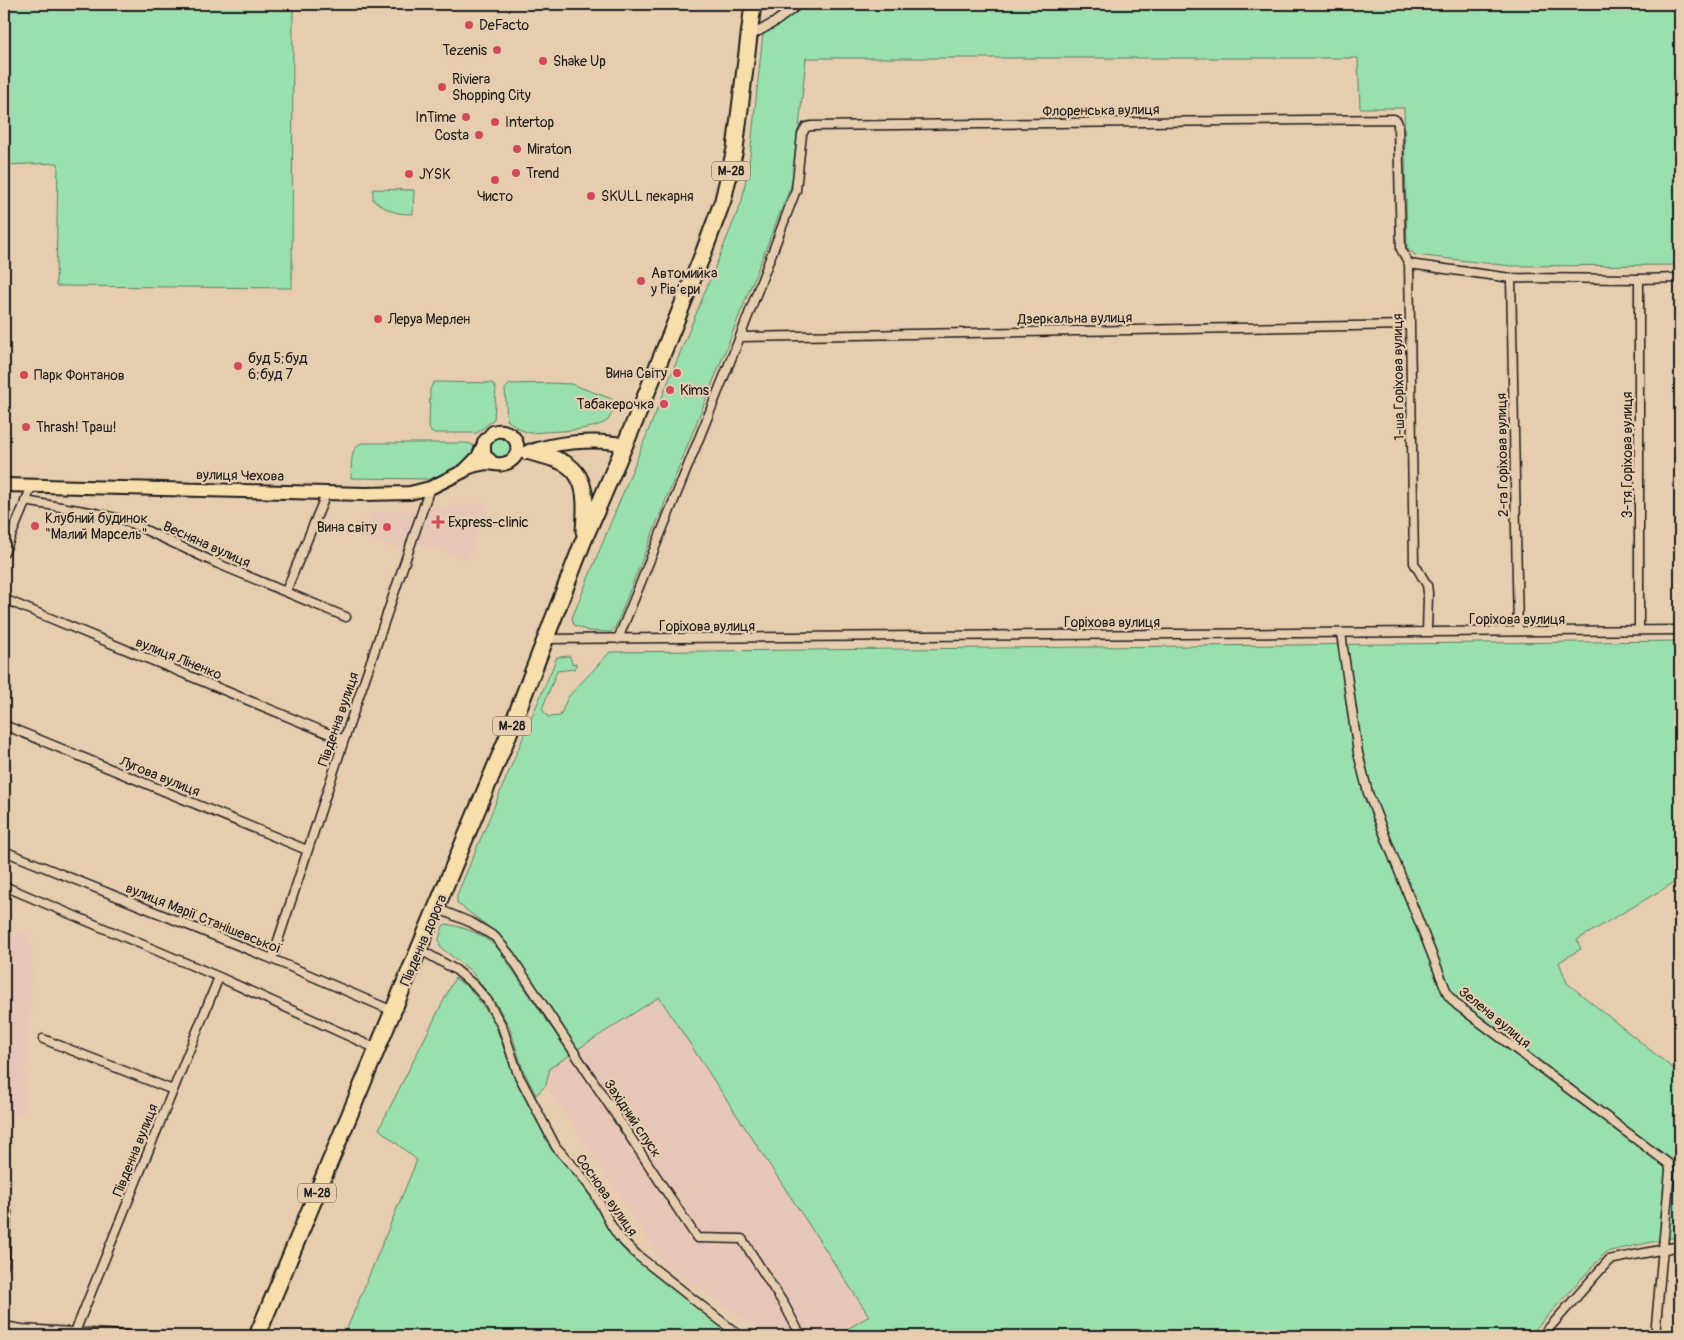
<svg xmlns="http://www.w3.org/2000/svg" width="1684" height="1340" font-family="Pangolin,sans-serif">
	<rect width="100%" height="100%" fill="#e6cdae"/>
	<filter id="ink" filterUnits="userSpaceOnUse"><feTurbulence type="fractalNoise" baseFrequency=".02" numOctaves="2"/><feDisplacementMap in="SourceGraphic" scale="10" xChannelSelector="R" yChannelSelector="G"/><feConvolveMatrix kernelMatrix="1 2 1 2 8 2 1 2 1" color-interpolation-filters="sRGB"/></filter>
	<g filter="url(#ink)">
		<!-- built -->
		<path fill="#e8c6b7" d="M489,503L467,560L406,539L401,551L362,536L371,513Z
			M26,930L34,950L23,1116L12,1115L10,1141H4V940Z
			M659,996L869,1316L836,1336H769L745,1321L665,1265L546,1085L550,1068Z"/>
		<!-- green -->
		<path fill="#99e0ae" stroke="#5a7e65" d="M4,4H293L292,288L56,286L58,163L4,165Z
			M808,4H1680V265L1511,266L1415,255L1407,249L1404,108H1360L1358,58H806L794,178L615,628L611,632L588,631L574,625L572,618L742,201L750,156L763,33Z
			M373,189L414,190L413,214C394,214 389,211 373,200Z
			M436,382L492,383L496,388L494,419L477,433H432L429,428L430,389L433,383Z
			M550,383L571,384L612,399L615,406C613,410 611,416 608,420C595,432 548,431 530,433L521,430L507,420L505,389L510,384Z
			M498,433L514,442L508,459H491L487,441Z
			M362,443H467L473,445L475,452L466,462L453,470L430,479L351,478C352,466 349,448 362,443Z
			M1680,641V879L1577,940L1581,949L1559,962L1567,983L1680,1074V1236L1606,1252L1529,1336H836L869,1316L659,997L578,1049L499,935L457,903V895L557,657L570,656L572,664L576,663V666L574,669L557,671L542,709L548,717L560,716L568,697L610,652Z
			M446,924C468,928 479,933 497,947L570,1055L550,1068L546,1085L536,1095L523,1070L510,1028L497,1005L471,971L440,947L439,939L443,926Z
			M455,978L470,989L493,1019L514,1076L551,1148L589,1189L617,1236L734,1334L732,1336H344L417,1160L379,1129Z"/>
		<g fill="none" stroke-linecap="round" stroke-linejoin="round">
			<defs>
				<path id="street" d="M750,36L775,22L799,4
					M1409,264L1511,278L1639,279L1680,278
					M1511,278L1518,631
					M1639,279V630
					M740,337L1410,325
					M25,501L96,513L124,520L216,563L346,617
					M4,553L32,486
					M286,591L327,492
					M4,599L344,740
					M1341,633L1358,753L1368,793L1448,995L1457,1005L1669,1164L1670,1170L1655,1336
					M544,639L1680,630
					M618,639L740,337L796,190L802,134L806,127L812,126L1394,119L1397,121L1398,124L1401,249L1409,264L1414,563L1427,585L1428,593L1427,632
					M4,725L307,850
					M4,851L272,959L393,1011
					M4,886L219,977L377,1049
					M436,908L472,923L495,937L510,955L697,1238L742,1239L785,1306L801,1336
					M419,949L456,970L474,985L487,1000L502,1026L518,1074L556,1147L581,1175L595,1194L611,1225L619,1237L637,1255L740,1336
					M272,959L344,740L430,488
					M43,1039L173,1090
					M4,1205L7,1212L4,1266
					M4,1326L22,1329L139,1336
					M75,1332L219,977
					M1542,1336L1609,1260L1680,1246"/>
				<path id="primary" d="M526,453C554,442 596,438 625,445
					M470,467C476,465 482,463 489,463C496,464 502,466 509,462C527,452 514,425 493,432L484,442V455L494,464
					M4,485L365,494L410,493L430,488L464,471L478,457L483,446"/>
				<path id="highway" d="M530,452C540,455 551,457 560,461C589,473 586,505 584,531
					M257,1336L506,741L583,542L641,407L703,254L723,200L735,149L753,4"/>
			</defs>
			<!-- street casing -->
			<use href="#street" stroke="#1c1c1c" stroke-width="11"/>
			<!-- primary casing -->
			<use href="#primary" stroke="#1c1c1c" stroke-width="16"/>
			<!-- highway casing -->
			<use href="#highway" stroke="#1c1c1c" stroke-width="19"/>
			<!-- street -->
			<use href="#street" stroke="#e6cdae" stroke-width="8"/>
			<!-- primary -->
			<use href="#primary" stroke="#f8deab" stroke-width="12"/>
			<!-- highway -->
			<use href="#highway" stroke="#f8deab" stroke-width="15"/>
		</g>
	</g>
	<!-- markers -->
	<g fill="#d1495b" stroke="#e6cdae" stroke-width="2">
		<circle cx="469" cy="25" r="5"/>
		<circle cx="497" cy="50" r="5"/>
		<circle cx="543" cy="61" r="5"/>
		<circle cx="442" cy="87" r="5"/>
		<circle cx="466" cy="117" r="5"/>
		<circle cx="495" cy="122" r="5"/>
		<circle cx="479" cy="135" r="5"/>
		<circle cx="517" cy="149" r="5"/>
		<circle cx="516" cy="173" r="5"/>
		<circle cx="409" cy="174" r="5"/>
		<circle cx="495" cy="180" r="5"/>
		<circle cx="591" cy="196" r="5"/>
		<circle cx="641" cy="281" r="5"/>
		<circle cx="378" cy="319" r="5"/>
		<circle cx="238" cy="366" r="5"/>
		<circle cx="677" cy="373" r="5"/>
		<circle cx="24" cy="375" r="5"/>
		<circle cx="670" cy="390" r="5"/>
		<circle cx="664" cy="404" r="5"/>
		<circle cx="26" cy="427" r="5"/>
		<path d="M435.5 514.5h5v5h5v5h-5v5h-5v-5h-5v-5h5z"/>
		<circle cx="35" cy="526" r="5"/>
		<circle cx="387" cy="527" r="5"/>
	</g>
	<g text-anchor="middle" stroke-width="4.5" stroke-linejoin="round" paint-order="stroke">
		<!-- shield labels -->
		<g fill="#e6cdae" stroke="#595148" stroke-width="1">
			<rect x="712" y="161.5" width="38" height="19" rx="4"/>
			<rect x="493" y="716.5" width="38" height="19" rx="4"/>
			<rect x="298" y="1183.5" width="38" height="19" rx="4"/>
		</g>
		<g font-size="12" font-weight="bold" fill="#1c1c1c">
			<text x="731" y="175">М-28</text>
			<text x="512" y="730">М-28</text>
			<text x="317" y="1197">М-28</text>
		</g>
		<!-- poi labels -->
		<g font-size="14" fill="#1c1c1c" stroke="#e6cdae" text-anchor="start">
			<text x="479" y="30">DeFacto</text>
			<text x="487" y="55" text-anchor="end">Tezenis</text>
			<text x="553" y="66">Shake Up</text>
			<text x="452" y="84">Riviera<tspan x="452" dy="16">Shopping City</tspan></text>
			<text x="456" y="122" text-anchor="end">InTime</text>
			<text x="505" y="127">Intertop</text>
			<text x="469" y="140" text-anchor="end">Costa</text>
			<text x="527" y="154">Miraton</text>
			<text x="526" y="178">Trend</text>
			<text x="419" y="179">JYSK</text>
			<text x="495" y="201" text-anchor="middle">Чисто</text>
			<text x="601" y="201">SKULL пекарня</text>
			<text x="651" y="278">Автомийка<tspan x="651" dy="16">у Рівʼєри</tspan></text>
			<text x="388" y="324">Леруа Мерлен</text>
			<text x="248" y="363">буд 5;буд<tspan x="248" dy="16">6;буд 7</tspan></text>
			<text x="667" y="378" text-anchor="end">Вина Світу</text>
			<text x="34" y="380">Парк Фонтанов</text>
			<text x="680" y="395">Kims</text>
			<text x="654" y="409" text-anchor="end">Табакерочка</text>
			<text x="36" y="432">Thrash! Траш!</text>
			<text x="45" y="523">Клубний будинок<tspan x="45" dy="16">"Малий Марсель"</tspan></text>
			<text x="448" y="527">Express-clinic</text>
			<text x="377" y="532" text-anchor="end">Вина світу</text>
		</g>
		<!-- street labels -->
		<g font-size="14" fill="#1c1c1c" stroke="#e6cdae">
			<text transform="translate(1101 110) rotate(-1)" y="5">Флоренська вулиця</text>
			<text transform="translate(1075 318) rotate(-1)" y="5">Дзеркальна вулиця</text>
			<text transform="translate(1398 377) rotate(-91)" y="5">1-ша Горіхова вулиця</text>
			<text transform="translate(1502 455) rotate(-91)" y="5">2-га Горіхова вулиця</text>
			<text transform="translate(1627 455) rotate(-90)" y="5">3-тя Горіхова вулиця</text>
			<text transform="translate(240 475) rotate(1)" y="5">вулиця Чехова</text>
			<text transform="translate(207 544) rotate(24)" y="5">Весняна вулиця</text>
			<text x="1517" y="624">Горіхова вулиця</text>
			<text x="1112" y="627">Горіхова вулиця</text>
			<text x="707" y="631">Горіхова вулиця</text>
			<text transform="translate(179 658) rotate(22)" y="5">вулиця Ліненко</text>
			<text transform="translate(338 719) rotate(-71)" y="5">Південна вулиця</text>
			<text transform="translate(160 776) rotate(22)" y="5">Лугова вулиця</text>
			<text transform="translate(204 918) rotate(22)" y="5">вулиця Марії Станішевської</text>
			<text transform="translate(423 940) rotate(-67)" y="5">Південна дорога</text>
			<text transform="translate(1495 1017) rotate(39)" y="5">Зелена вулиця</text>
			<text transform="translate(633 1118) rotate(56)" y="5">Західний спуск</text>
			<text transform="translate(135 1150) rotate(-68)" y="5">Південна вулиця</text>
			<text transform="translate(607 1195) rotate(55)" y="5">Соснова вулиця</text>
		</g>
	</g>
	<!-- margin -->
	<rect width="1684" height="1340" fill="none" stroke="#e6cdae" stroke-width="20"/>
	<rect x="10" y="10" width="1664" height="1320" fill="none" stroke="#1c1c1c" stroke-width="2" filter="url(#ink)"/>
</svg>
